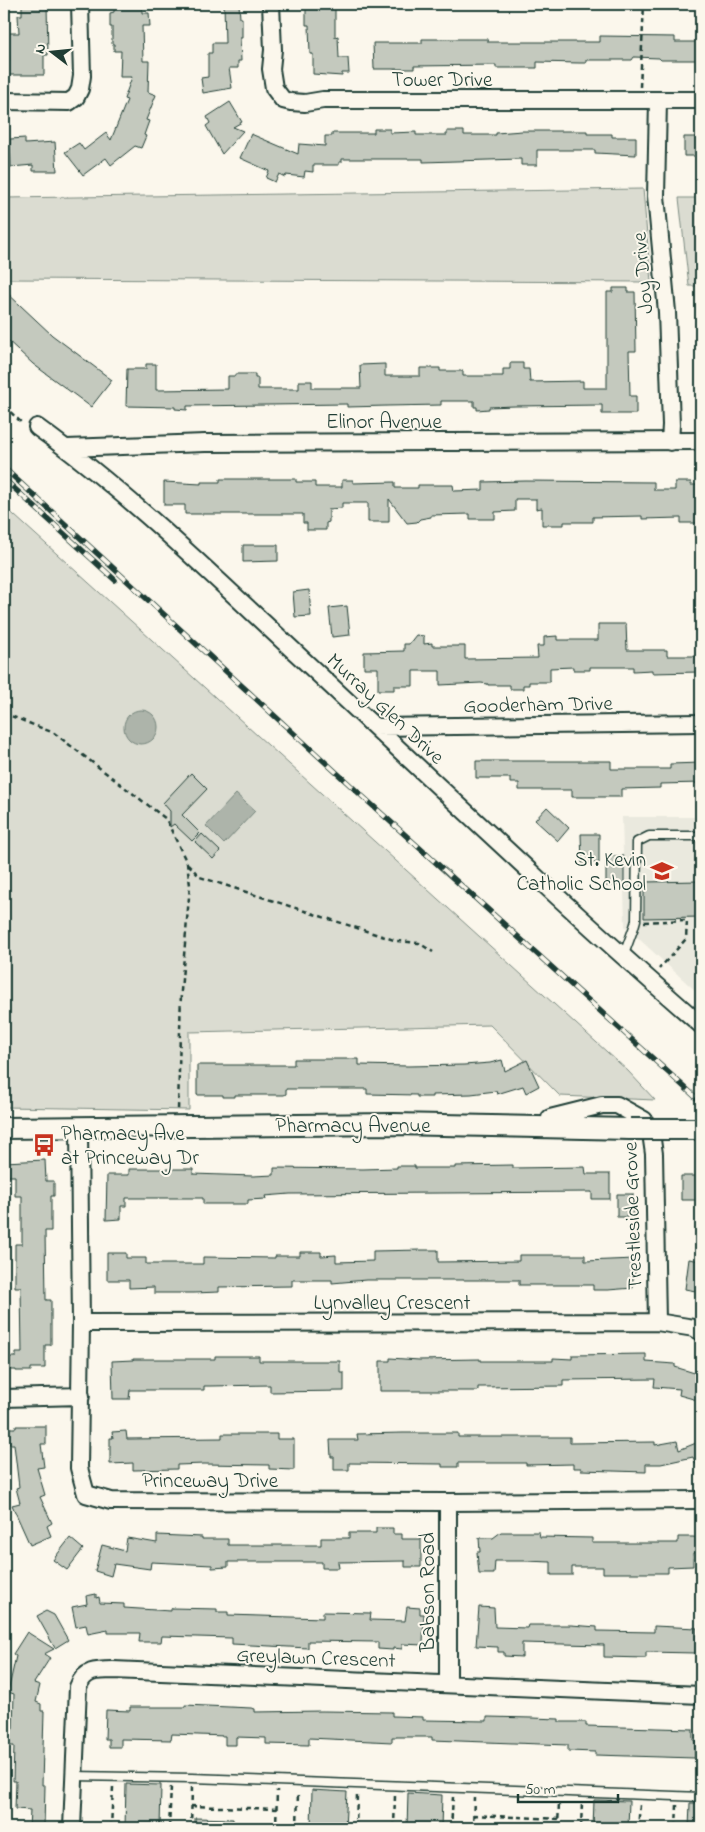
<svg xmlns="http://www.w3.org/2000/svg" width="705" height="1832" font-family="'Indie Flower',sans-serif">
	<rect width="100%" height="100%" fill="#fbf7ec"/>
	<filter id="ink" filterUnits="userSpaceOnUse"><feTurbulence type="fractalNoise" baseFrequency=".02" numOctaves="2"/><feDisplacementMap in="SourceGraphic" scale="10" xChannelSelector="R" yChannelSelector="G"/><feConvolveMatrix kernelMatrix="1 2 1 2 8 2 1 2 1" color-interpolation-filters="sRGB"/></filter>
	<g filter="url(#ink)">
		<!-- built -->
		<path fill="#eae9de" d="M368,4H701V5L369,7Z
			M622,817H701V996L625,926Z"/>
		<!-- green -->
		<path fill="#dbdcd1" stroke="#7d8c82" d="M643,189L651,282L4,279V198Z
			M679,198H701V286H689Z
			M4,506L628,1071L655,1100L560,1096L490,1025L189,1032V1110L4,1107Z"/>
		<!-- water -->
		<path fill="#adb4aa" stroke="#74847b" d="M124 727a17 17 0 1 1 34 0a17 17 0 1 1-34 0Z
			M236,794L255,811L224,844L206,826Z"/>
		<!-- building -->
		<path fill="#c4c9be" stroke="#1f3d34" d="M22,4H47L48,55H44V75H4V61H9L8,33H19L18,15H22Z
			M224,4H239L240,18H242V38H240L241,61H238V68H229L232,88L203,93L201,78L208,77V53H212V43H225Z
			M306,4H335V37L338,36L339,58H348L349,73H342V76L313,74V54H310L309,25H306Z
			M142,5V13H149L150,26H142L143,61H149L148,92L156,95L146,120L149,121L144,135L146,136L141,148L135,146L111,165L106,158L83,175L65,152L79,143L84,150L106,133L111,140L127,100L124,99L132,77H120L121,51H114V44H112V27H110V13L114,12V6Z
			M600,36L675,37V42H698V60H661L659,58L634,57L632,60H586V63H579L537,62V68H496V65L414,66V69H374L373,43H422V39H488V42H600Z
			M230,102L242,122L233,127L243,131L222,154L206,126L210,123L207,117Z
			M374,129H390V133L416,132V135H447V131H464V135H496V133L522,131H587V134H612V137H636V155L595,153V150H537V165H521V159L423,162V159H342V162H339V165H313V172L305,171L304,177L286,175L285,177L279,174L275,182L266,178L269,171L240,158L251,134L298,154L299,144L325,146V136H332V133H374Z
			M684,137H701V156H684Z
			M25,138V144L55,142L57,171H33V165L11,167L10,139Z
			M613,288H628V292H635L636,351H629L630,396H636V414H602V405L515,406L489,407V409L477,410V407H474V401H441V405L387,406L347,407V404L187,406V410L175,409V407L126,406L127,369H146V364H156V390L228,389V376H235V374H255V378H258V389H299V381H312V388H361L360,365L385,364V376H420V368H440V371H463V376H503V369H510V363H523V369H529L530,382L583,381V388H607V292H613Z
			M4,290L52,335L112,380L91,407L33,364L4,337Z
			M220,479H296V482H315V487H342V480H353V483L395,482V488H418V485H453L454,491L483,490V482L526,481L654,482V490H675V482H691V485H701V523H681V518L642,519V516L593,517V522H564V525H542V508L536,509V499H515V511L495,512V519H470V514L431,515V517L420,519L417,522L407,523L389,499V522H368V503H342V508L329,509V522L326,523V530H307V523H303V514H185V505H164V482L201,484V482H220Z
			M243,545H278V561L243,562Z
			M309,590L311,616L295,617L293,592Z
			M347,606L350,635L332,637L329,608Z
			M598,624H626L627,650H667V656H698L699,672L652,673V670L633,671V667H590V670H573V667L550,668V682H529V685H523V689H510V685H488V684L481,683L440,685V671H413V686H394V690H378V668H364V652L404,651V644H409L416,635L424,636V644L432,643V646H465V659L538,658L537,646H544V637L557,636V640H598Z
			M476,761H611V769H670V764L701,763V783L660,784V788L621,789V797H572V790H519V783H510V778H476Z
			M191,773L207,789L182,815L200,833L192,841L174,824L170,827V811L163,803Z
			M547,807L569,828L558,841L535,820Z
			M202,834L220,851L213,859L195,842Z
			M581,834H599V863H582Z
			M606,856H624V885L606,886Z
			M701,881V917L644,918V882Z
			M294,1059H359V1065L408,1066L464,1065L490,1063L502,1060L505,1071L527,1060L539,1086L526,1093L523,1086L497,1094L496,1091L471,1094L432,1095V1097H417V1095L367,1094V1089H286V1094L284,1095H235V1097H223V1095H197V1065H294Z
			M45,1160L46,1181H54V1196H51V1231H45L46,1300H51V1345H45V1368H31V1371H16V1370H10V1357H16V1353H22L21,1287H15V1244H22V1196H15V1176H4V1162Z
			M513,1165V1168L585,1167L586,1174H610V1199H592V1192L290,1194L265,1196L266,1199L248,1200V1204H203V1198H126V1206H121V1219L106,1220L107,1175H129V1169H193V1174L253,1176L274,1175V1168L363,1169L397,1168V1166H415V1168H455V1166Z
			M681,1176H696L697,1200H681Z
			M617,1194H633V1217H617Z
			M422,1250H438V1262L519,1261V1255H585V1261L635,1259V1277H633V1288L608,1290H593V1285H519V1280H366L332,1283V1280H292V1286L219,1287V1292L194,1293H154V1287L129,1288V1280H107V1253H126V1258H146V1264H203V1257L275,1258V1256H300V1252H321V1256L336,1255V1262L373,1261V1251Z
			M689,1259L701,1261V1292L685,1289Z
			M646,1354V1362L675,1364V1367L701,1375V1388L697,1400L679,1395L680,1389L654,1387L655,1379L563,1380V1386L482,1387H478V1391H380V1361H390V1358L419,1360L480,1359V1361H553V1358L572,1359V1355Z
			M215,1356H259V1361H340V1373H344V1391L270,1392V1385L210,1386H204V1390H130L129,1399H113L112,1361L133,1360V1359H215Z
			M16,1426H46V1444H41L44,1467L37,1468L45,1495L40,1497L52,1523L47,1526L51,1536L30,1545L12,1505L20,1503L16,1488L19,1487L14,1444H9L8,1428H16Z
			M126,1431L127,1439L222,1438V1434H277V1439H294V1470L269,1469V1465L204,1464L177,1465V1469L133,1470V1463L110,1464V1438H113L112,1432Z
			M403,1433H458V1437H570V1443L655,1442V1445L677,1441L679,1450L701,1441V1476L693,1457L661,1464H646V1472L581,1470V1468H573V1464L526,1465V1463H458V1467H442V1464L349,1463V1470H334V1457H331L330,1440H358L357,1434Z
			M376,1528H393V1534H402V1539H421V1567H405V1561L338,1562L339,1568H322V1562H228V1567L212,1568V1565L151,1562L150,1569L114,1564L111,1576L95,1571L102,1545L125,1551L127,1538L157,1543V1535L202,1537V1539H228V1545H321V1538H349V1533H376Z
			M501,1532H539L540,1537L592,1538V1543H678V1537H693L701,1538V1553H693V1566L668,1567V1573H603V1567H572V1575H551V1562L525,1561H495L494,1574H479L477,1552H480L479,1538H493Z
			M70,1538L83,1549L67,1570L53,1560Z
			M96,1594V1598L99,1597L100,1603L124,1604V1608L171,1611V1608L217,1609V1612H228V1615L323,1618V1612L371,1613L370,1620L405,1621L407,1607L420,1608V1614H424L423,1645L402,1644V1649L393,1648V1650L378,1649V1642L308,1641V1648L232,1644V1638L162,1636L161,1642H139L140,1633H108V1630L88,1634L86,1625L76,1627L72,1607L87,1604L86,1596Z
			M479,1607L494,1608L495,1627L527,1628L528,1625H571L597,1627V1631L654,1632V1626L697,1628L696,1653L646,1652V1658L604,1657V1645L522,1643V1657L504,1656V1652H498V1647L476,1646Z
			M46,1611L54,1615L68,1640L55,1648L37,1616Z
			M27,1632L54,1649L44,1654L50,1658L34,1683L40,1685L36,1702L41,1704V1711H44L42,1785H45L44,1828H29L30,1810L15,1809L16,1781H13L14,1746H7V1729H13L14,1694L8,1692L16,1656L13,1654Z
			M185,1705L251,1708L255,1709V1712L322,1711L392,1712V1716L423,1717V1720L487,1721V1717L532,1718L559,1719V1722H586V1726L693,1729V1740H695V1758L595,1755V1752L568,1751V1745L432,1740V1737H392V1742L309,1738V1745L266,1744V1738L236,1737V1745H225V1736L172,1734L171,1740L121,1739V1747H109V1739H105L106,1710L130,1711V1707H185Z
			M126,1784L161,1785L160,1828H125Z
			M312,1790L347,1792L345,1828H311Z
			M408,1793L442,1795L441,1828H407Z
			M594,1800L629,1801L628,1828H593Z
			M690,1803H701V1828H689Z
			M195,1818L233,1819V1828H195Z"/>
		<g fill="none" stroke-linecap="round" stroke-linejoin="round">
			<defs>
				<path id="service" d="M623,957L634,927L636,920L637,842L649,836H701
					M74,1776L192,1778L701,1797"/>
				<path id="minor" d="M271,4L273,50L271,69L274,88L283,100L291,102L305,103L323,100H701
					M4,101L69,102L76,97L80,89L82,76L80,4
					M658,101L656,196L667,312L671,425L670,442
					M37,427C131,495 213,576 297,654C431,779 563,905 701,1025
					M67,448L205,443L701,441
					M375,727L701,723
					M550,1118L602,1105H617L644,1120L651,1133L654,1154L657,1322
					M79,1128L81,1323L79,1468L86,1494L111,1501L448,1502L701,1500
					M81,1323L657,1322L694,1328L701,1332
					M4,1398L81,1396
					M448,1502V1683
					M72,1828L78,1687C84,1670 96,1670 113,1670L701,1695"/>
				<path id="tertiary" d="M4,1128L394,1124L630,1129"/>
			</defs>
			<!-- service casing -->
			<use href="#service" stroke="#1f3d34" stroke-width="11"/>
			<!-- minor casing -->
			<use href="#minor" stroke="#1f3d34" stroke-width="20"/>
			<!-- tertiary casing -->
			<use href="#tertiary" stroke="#1f3d34" stroke-width="24"/>
			<!-- path -->
			<path stroke="#1f3d34" stroke-width="2.5" stroke-dasharray="5 4" stroke-linecap="butt" d="M640,87L644,4
				M4,406L23,424
				M4,712L11,716L54,733L166,819L187,863L190,885L181,991L178,1111
				M188,864L200,877L397,941L419,943L433,952
				M644,922L687,920L686,939L659,969
				M191,1806L277,1809
				M473,1815L559,1819
				M111,1828L113,1787
				M169,1828L171,1787
				M191,1828L192,1787
				M276,1828L277,1790
				M297,1828L298,1792
				M356,1828L357,1795
				M394,1828L395,1795
				M451,1828L453,1797
				M473,1828L474,1797
				M558,1828L559,1802
				M581,1828L582,1802
				M638,1828L640,1805
				M676,1828L677,1805"/>
			<!-- service -->
			<use href="#service" stroke="#fbf7ec" stroke-width="8"/>
			<!-- minor -->
			<use href="#minor" stroke="#fbf7ec" stroke-width="16"/>
			<!-- tertiary -->
			<use href="#tertiary" stroke="#fbf7ec" stroke-width="20"/>
			<defs>
				<path id="rail" d="M4,468L361,795L701,1102
					M4,479L115,580"/>
			</defs>
			<!-- rail casing -->
			<use href="#rail" stroke="#1f3d34" stroke-width="5.5"/>
			<!-- rail -->
			<use href="#rail" stroke="#fbf7ec" stroke-width="4" stroke-dasharray="11" stroke-linecap="butt"/>
			<defs>
				<path id="tertiary-bridge" d="M630,1129H701"/>
			</defs>
			<!-- tertiary-bridge casing -->
			<use href="#tertiary-bridge" stroke="#1f3d34" stroke-width="24" stroke-linecap="butt"/>
			<!-- tertiary-bridge -->
			<use href="#tertiary-bridge" stroke="#fbf7ec" stroke-width="20"/>
		</g>
	</g>
	<!-- icons -->
	<defs>
		<symbol id="school-bare" viewBox="-9 -9 18 18"><path d="M0-5L7-2L0 1L-7-2ZM-4 1L0 2.5L4 1V4Q0 6-4 4Z" fill="#c8321e" stroke="#fbf7ec" stroke-width="2.5" paint-order="stroke"/></symbol>
		<symbol id="bus-bare" viewBox="-9 -9 18 18"><path d="M-5-6H5V4H4V6H2V4H-2V6H-4V4H-5ZM-3.5-4V0h7V-4ZM-3.5 1.2v1.5H-2V1.2ZM2 1.2v1.5H3.5V1.2Z" fill="#c8321e" stroke="#fbf7ec" stroke-width="2.5" paint-order="stroke"/></symbol>
	</defs>
	<g fill-rule="evenodd">
		<use href="#school-bare" x="646" y="855" width="32" height="32"/>
		<use href="#bus-bare" x="28" y="1129" width="32" height="32"/>
	</g>
	<g text-anchor="middle" stroke-width="4" stroke-linejoin="round" paint-order="stroke">
		<!-- street labels -->
		<g font-size="21" fill="#1f3d34" stroke="#fbf7ec">
			<text x="442" y="86">Tower Drive</text>
			<text transform="translate(642 273) rotate(-95)" y="7">Joy Drive</text>
			<text x="384" y="428">Elinor Avenue</text>
			<text transform="translate(538 704) rotate(-1)" y="7">Gooderham Drive</text>
			<text transform="translate(386 708) rotate(43)" y="7">Murray Glen Drive</text>
			<text x="353" y="1132">Pharmacy Avenue</text>
			<text transform="translate(632 1216) rotate(-92)" y="7">Trestleside Grove</text>
			<text x="392" y="1309">Lynvalley Crescent</text>
			<text x="210" y="1487">Princeway Drive</text>
			<text transform="translate(427 1592) rotate(-90)" y="7">Babson Road</text>
			<text transform="translate(316 1657) rotate(2)" y="7">Greylawn Crescent</text>
		</g>
		<!-- poi labels -->
		<g font-size="21" fill="#1f3d34" stroke="#fbf7ec" text-anchor="end">
			<text x="646" y="866">St. Kevin<tspan x="646" dy="24">Catholic School</tspan></text>
			<text x="61" y="1140" text-anchor="start">Pharmacy Ave<tspan x="61" dy="24">at Princeway Dr</tspan></text>
		</g>
	</g>
	<!-- margin -->
	<rect width="705" height="1832" fill="none" stroke="#fbf7ec" stroke-width="20"/>
	<rect x="10" y="10" width="685" height="1812" fill="none" stroke="#1f3d34" stroke-width="2" filter="url(#ink)"/>
	<!-- north arrow -->
	<g transform="translate(52 52) rotate(286)" stroke="#fbf7ec" stroke-width="4" paint-order="stroke">
	<path d="M0-4L9 19L0 12L-9 19Z" fill="#1f3d34"/>
	<text y="-8" font-size="14" font-weight="bold" text-anchor="middle" fill="#1f3d34">N</text>
	</g>
	<!-- scale -->
	<path d="M518 1794v8h100v-8" fill="none" stroke="#1f3d34" stroke-width="2.5"/>
	<text x="525" y="1794" font-size="15" fill="#1f3d34" stroke="#fbf7ec" stroke-width="4" paint-order="stroke">50 m</text>
</svg>
